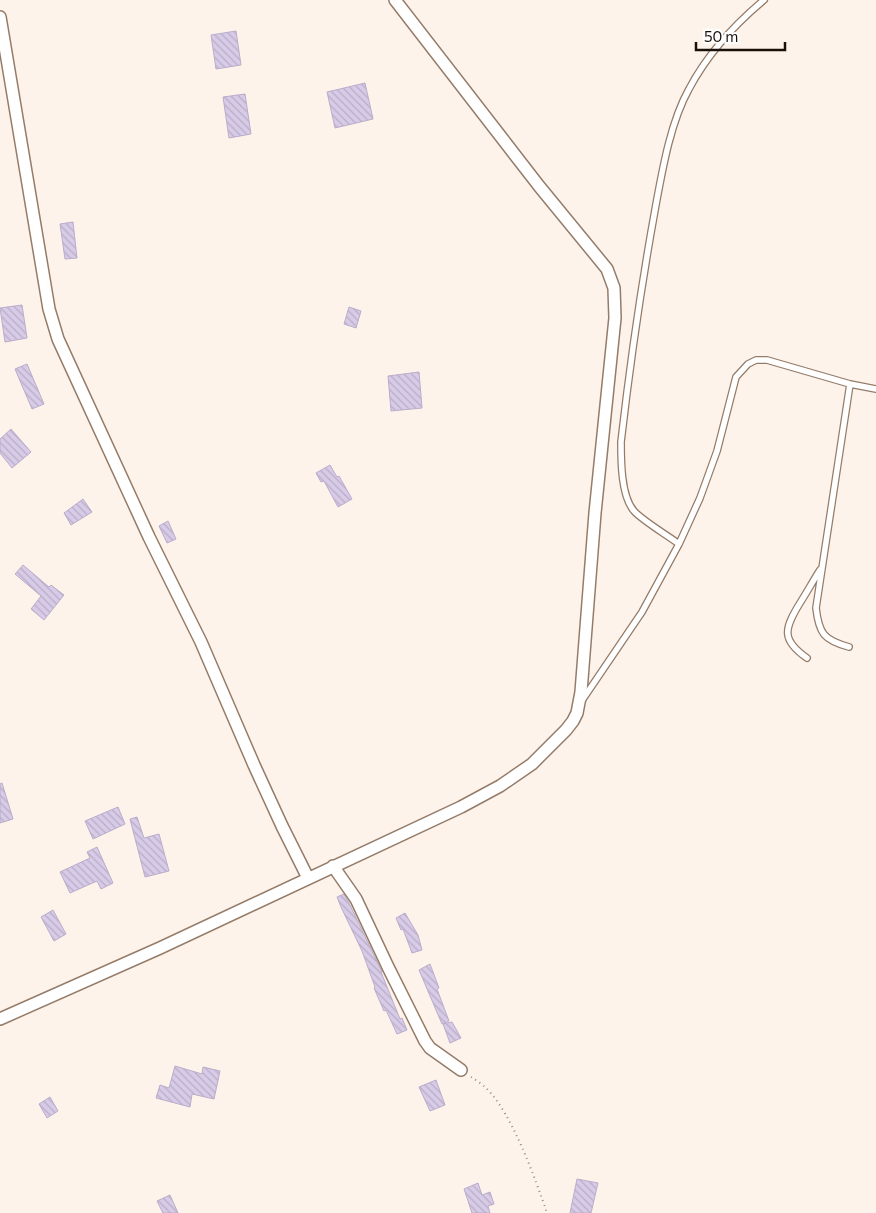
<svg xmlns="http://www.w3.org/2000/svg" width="876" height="1213" font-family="Commissioner,sans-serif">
	<defs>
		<pattern id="building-back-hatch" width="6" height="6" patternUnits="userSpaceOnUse" patternTransform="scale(1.25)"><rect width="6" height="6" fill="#d7cbe8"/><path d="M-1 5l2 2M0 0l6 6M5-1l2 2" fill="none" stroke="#b8adc6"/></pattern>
	</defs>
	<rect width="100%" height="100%" fill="#fef3ea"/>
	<!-- building -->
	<path fill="url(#building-back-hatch)" stroke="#b9adca" d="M236,31L241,65L216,69L211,35Z
		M365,83L373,119L335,128L327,92Z
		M245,94L251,134L229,138L223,97Z
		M73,222L77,258L65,259L60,224Z
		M22,305L27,338L5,342L0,308Z
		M349,307L361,311L356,328L344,324Z
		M27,364L44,404L32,409L15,369Z
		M419,372L422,408L391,411L388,376Z
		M11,429L31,452L12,468L0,453V439Z
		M330,465L337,477L339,476L352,499L338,507L324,481L321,482L316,473Z
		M83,499L92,512L71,525L64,513Z
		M168,521L176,539L167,543L159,526Z
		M23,565L49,587L51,585L64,595L44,620L31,609L41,596L15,574Z
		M2,783L13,819L0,823V784Z
		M118,807L125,824L93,839L85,821Z
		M137,817L144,838L159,834L169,871L145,877L130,819Z
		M97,847L113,883L101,889L97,881L70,893L60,872L90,858L87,852Z
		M344,894L349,903L382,972H381L400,1019L402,1018L407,1030L397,1034L386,1010L384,1011L374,988L375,987L362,951L341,907L337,897Z
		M53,910L66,934L54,941L41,917Z
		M405,913L418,935L422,950L412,953L403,929L401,930L396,918Z
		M430,964L439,988L437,989L449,1021L442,1024L419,970Z
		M452,1022L461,1038L450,1043L443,1024Z
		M175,1066L202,1074L203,1067L220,1071L214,1099L192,1094L190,1107L156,1098L160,1085L169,1088Z
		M436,1080L445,1105L430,1111L419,1087Z
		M50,1097L58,1111L47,1118L39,1104Z
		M577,1179L598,1183L591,1213H570Z
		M478,1183L482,1195L490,1192L494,1204L488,1206L490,1213H472L464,1189Z
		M170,1195L178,1213H163L157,1201Z"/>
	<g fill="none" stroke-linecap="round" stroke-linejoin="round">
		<defs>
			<path id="lane" d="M679,544C667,535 643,521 634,511C621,496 621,461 621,442C630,364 641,287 655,210C662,172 670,123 689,89C707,55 734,25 764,0
				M849,647C824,640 819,634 816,608L850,384
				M807,658C781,640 784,629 800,603C807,592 813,581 820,570
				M583,699L642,612L679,544L700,498L717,451L736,377L748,364L756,360H767L850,384L876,389"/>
			<path id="street" d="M0,17L49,309L58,339L149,537L201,642L254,765L282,826L308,878
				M333,866L356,899L388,967L425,1041L430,1048L461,1070
				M0,1019L160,948L461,807L500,786L532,764L566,730L573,721L577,713L581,692L595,513L615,318L614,288L607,269L539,186L395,0"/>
		</defs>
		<!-- lane casing -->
		<use href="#lane" stroke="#957c69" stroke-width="8"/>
		<!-- street casing -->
		<use href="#street" stroke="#957c69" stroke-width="14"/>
		<!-- path -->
		<path stroke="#948a81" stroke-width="2" stroke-dasharray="1 4" stroke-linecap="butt" d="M471,1077C476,1080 482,1084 486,1088C512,1113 535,1178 547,1213"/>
		<!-- lane -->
		<use href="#lane" stroke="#fff" stroke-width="5.5"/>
		<!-- street -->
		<use href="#street" stroke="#fff" stroke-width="11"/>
	</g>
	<!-- scale -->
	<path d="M696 42v8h89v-8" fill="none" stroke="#191008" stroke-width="2.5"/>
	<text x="704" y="42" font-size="15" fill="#191008" stroke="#ffffff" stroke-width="4" paint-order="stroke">50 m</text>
</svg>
